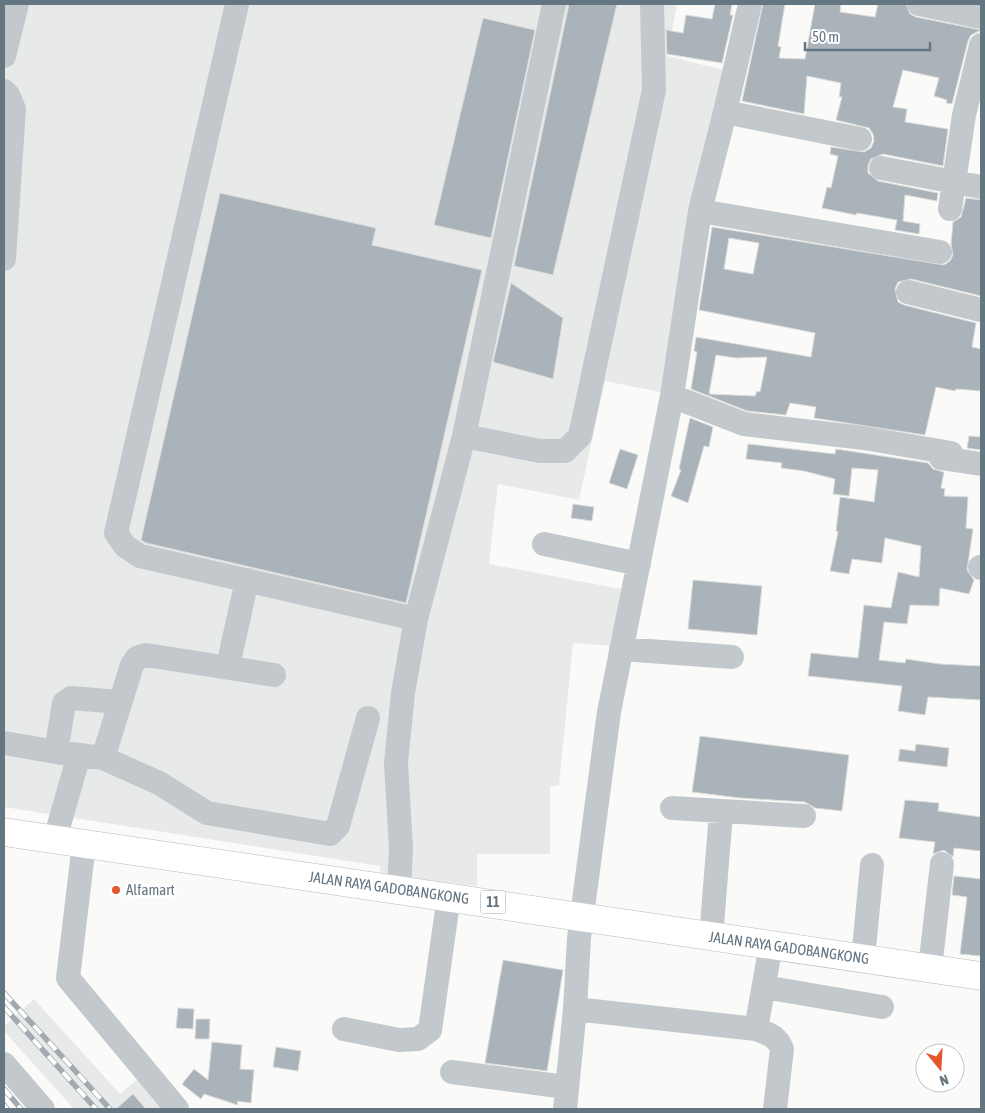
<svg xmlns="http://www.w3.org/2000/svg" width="985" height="1113" font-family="'Asap Condensed',sans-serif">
	<rect width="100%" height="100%" fill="#fafaf8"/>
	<!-- built -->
	<path fill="#e8e9e9" d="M4,4H677L667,56L728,71L665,393L605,381L579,500L498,484L489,564L626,590L615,646L573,643L559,785L550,787V854H477V886L380,874V866L4,807Z
		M34,999L120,1094L141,1076L171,1109H74L4,1031V1026Z"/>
	<!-- building -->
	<path fill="#aab3b9" stroke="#dcdcda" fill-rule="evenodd" d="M569,4H617L553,275L514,266Z
		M715,4H732L730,15H733L722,63L667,54L666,30L683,33L686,15L712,19Z
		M763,4H785L778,46L781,47L779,58L805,59L815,4H841L840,12L875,17L878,4H906L910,14L916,17L981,30L971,35L968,41L952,104L946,103L947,100L934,96L939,78L903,70L893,107L907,109L905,122L948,129L943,166L883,154L871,159L868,165V173L878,181L938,193L937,201L905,195L903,221L920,224L919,234L895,230L897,220L857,213L856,215L822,208L827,187L831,188L838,156L830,154L831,147L864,152L871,148L874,141L873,134L869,128L836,120L842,97H839L841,83L807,76L804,114L742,101Z
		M483,18L535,30L491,238L434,225Z
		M220,193L376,228L372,245L482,270L406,603L146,543L141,540Z
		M966,198L981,200V296L911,279L898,282L895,289L898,302L904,305L976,323L972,347L981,349V391L956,389L955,391L936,387L925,435L814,418L816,407L790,403L786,415L747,411L691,389L697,352L694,351L696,337L811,357L815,333L699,310L712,227L944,265L950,261L953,255L951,244L953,222L961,217ZM729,238L759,243L753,274L724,269ZM716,355L736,358L767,357L760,392L757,391L755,396L709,394Z
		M511,283L563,318L553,379L493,362Z
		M690,418L713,427L709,447L704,446L688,503L671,496L681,470L679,469Z
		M969,436L981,437V450L967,448Z
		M748,444L835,454L836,449L928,463L933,469L944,472L941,488L945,489L944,496L968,497L966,528L973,529L967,570L974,580L969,594L940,588L939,606L910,605L907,624L884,622L879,660L905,663L906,659L940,664L981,666V700L928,697L925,715L898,711L902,686L808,676L811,653L858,658L864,605L891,608L898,572L919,577L921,546L885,538L882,563L852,559L849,574L830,571L838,532L836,531L840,497L874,502L878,470L852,468L849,496L833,494L835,479L804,471L781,468L782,463L746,459Z
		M620,449L638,455L627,489L609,483Z
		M573,504L594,507L592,521L571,518Z
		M693,580L762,586L757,635L688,629Z
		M700,736L849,755L842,811L815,808L805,802L740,798L692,792Z
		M916,744L949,748L947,767L898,761L900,749L915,751Z
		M905,800L939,803L938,811L981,817V851L954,848L953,857L944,850L933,854L935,842L899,838Z
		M954,876L981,879V956L960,954L967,897L952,895Z
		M503,960L563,970L547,1071L485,1063Z
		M178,1008L194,1009L193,1029L176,1028Z
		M196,1019H210L209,1039H195Z
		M212,1042L242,1045L240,1069L254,1070L251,1103L237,1101L238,1105L204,1094L201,1099L182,1084L194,1069L208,1080Z
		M276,1047L301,1051L298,1071L273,1067Z
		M133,1094L146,1109H116Z"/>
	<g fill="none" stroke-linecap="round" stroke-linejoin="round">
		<defs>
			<path id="highway" d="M4,832L981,976"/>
		</defs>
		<!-- highway casing -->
		<use href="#highway" stroke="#b4b9bd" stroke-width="29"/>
		<!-- minor -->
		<path stroke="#c3c8cc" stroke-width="24" d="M237,4L116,533L125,546L140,556L416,619L403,693L396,763L401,848L399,890
			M919,4L981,17
			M4,56L17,4
			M4,91L8,95L14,109L4,259
			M725,112L860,139
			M881,168L981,187
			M950,209L964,115L981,45
			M700,211L940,252
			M908,292L981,310
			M672,396L744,424L864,438L951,453L955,460
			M464,436L554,4
			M941,458L981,464
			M544,544L639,564
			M980,567L981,568
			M416,619L464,436L540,451H565L580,436L654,90L652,4
			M621,649L732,657
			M228,666L247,580
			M4,743L56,752
			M79,755L103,758L132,665L137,658L146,655L274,675
			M103,758L159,783L207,813L330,834L338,826L368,718
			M672,808L804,816
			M55,839L79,755L56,752L64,703L71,698L120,702
			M84,844L68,978L177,1109
			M711,937L721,813
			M771,945L756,1029C769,1034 777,1036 782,1049L775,1109
			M863,959L872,865
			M930,968L942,864
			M764,987L882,1007
			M575,1009L756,1029
			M344,1029L399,1040L418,1039L430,1030L449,896
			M4,1064L43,1109
			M452,1072L566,1087
			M565,1109L575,1009L579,938L609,712L672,396L700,211L725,112L750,4"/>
		<!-- highway -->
		<use href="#highway" stroke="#fff" stroke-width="28"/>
		<defs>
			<path id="rail" d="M4,993L110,1109
				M4,1007L96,1109
				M4,1089L21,1109
				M4,1105L7,1109"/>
		</defs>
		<!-- rail casing -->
		<use href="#rail" stroke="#a2aab0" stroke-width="5.5"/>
		<!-- rail -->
		<use href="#rail" stroke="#fff" stroke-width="4" stroke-dasharray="11" stroke-linecap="butt"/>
	</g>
	<!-- markers -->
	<circle fill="#e4572e" stroke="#fff" stroke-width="2" cx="116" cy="890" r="5"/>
	<g text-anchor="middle" stroke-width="5" stroke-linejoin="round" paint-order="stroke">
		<!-- shield labels -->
		<rect fill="#fff" stroke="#939fa8" stroke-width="1" x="480.5" y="890.5" width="25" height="23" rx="4"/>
		<g font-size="14" font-weight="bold" fill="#657683">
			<text x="493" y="907">11</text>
		</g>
		<!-- street labels -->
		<g font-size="15" fill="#657683" stroke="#fff">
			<text transform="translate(389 888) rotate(8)" y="5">JALAN RAYA GADOBANGKONG</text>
			<text transform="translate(789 948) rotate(8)" y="5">JALAN RAYA GADOBANGKONG</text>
		</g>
		<!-- poi labels -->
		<g font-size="15" fill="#657683" stroke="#fff" text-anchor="start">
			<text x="126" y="895">Alfamart</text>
		</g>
	</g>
	<!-- border -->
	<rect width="985" height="1113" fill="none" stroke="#657683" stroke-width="10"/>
	<!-- north arrow -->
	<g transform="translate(940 1068) rotate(162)"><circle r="24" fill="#ffffff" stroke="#c1c8cd"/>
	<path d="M0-4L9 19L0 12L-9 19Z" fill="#e4572e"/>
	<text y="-8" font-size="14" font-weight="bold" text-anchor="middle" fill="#657683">N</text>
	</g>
	<!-- scale -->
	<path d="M805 42v8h125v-8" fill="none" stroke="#657683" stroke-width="2.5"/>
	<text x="812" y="42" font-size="15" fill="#657683" stroke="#ffffff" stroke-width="4" paint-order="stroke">50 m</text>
</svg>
